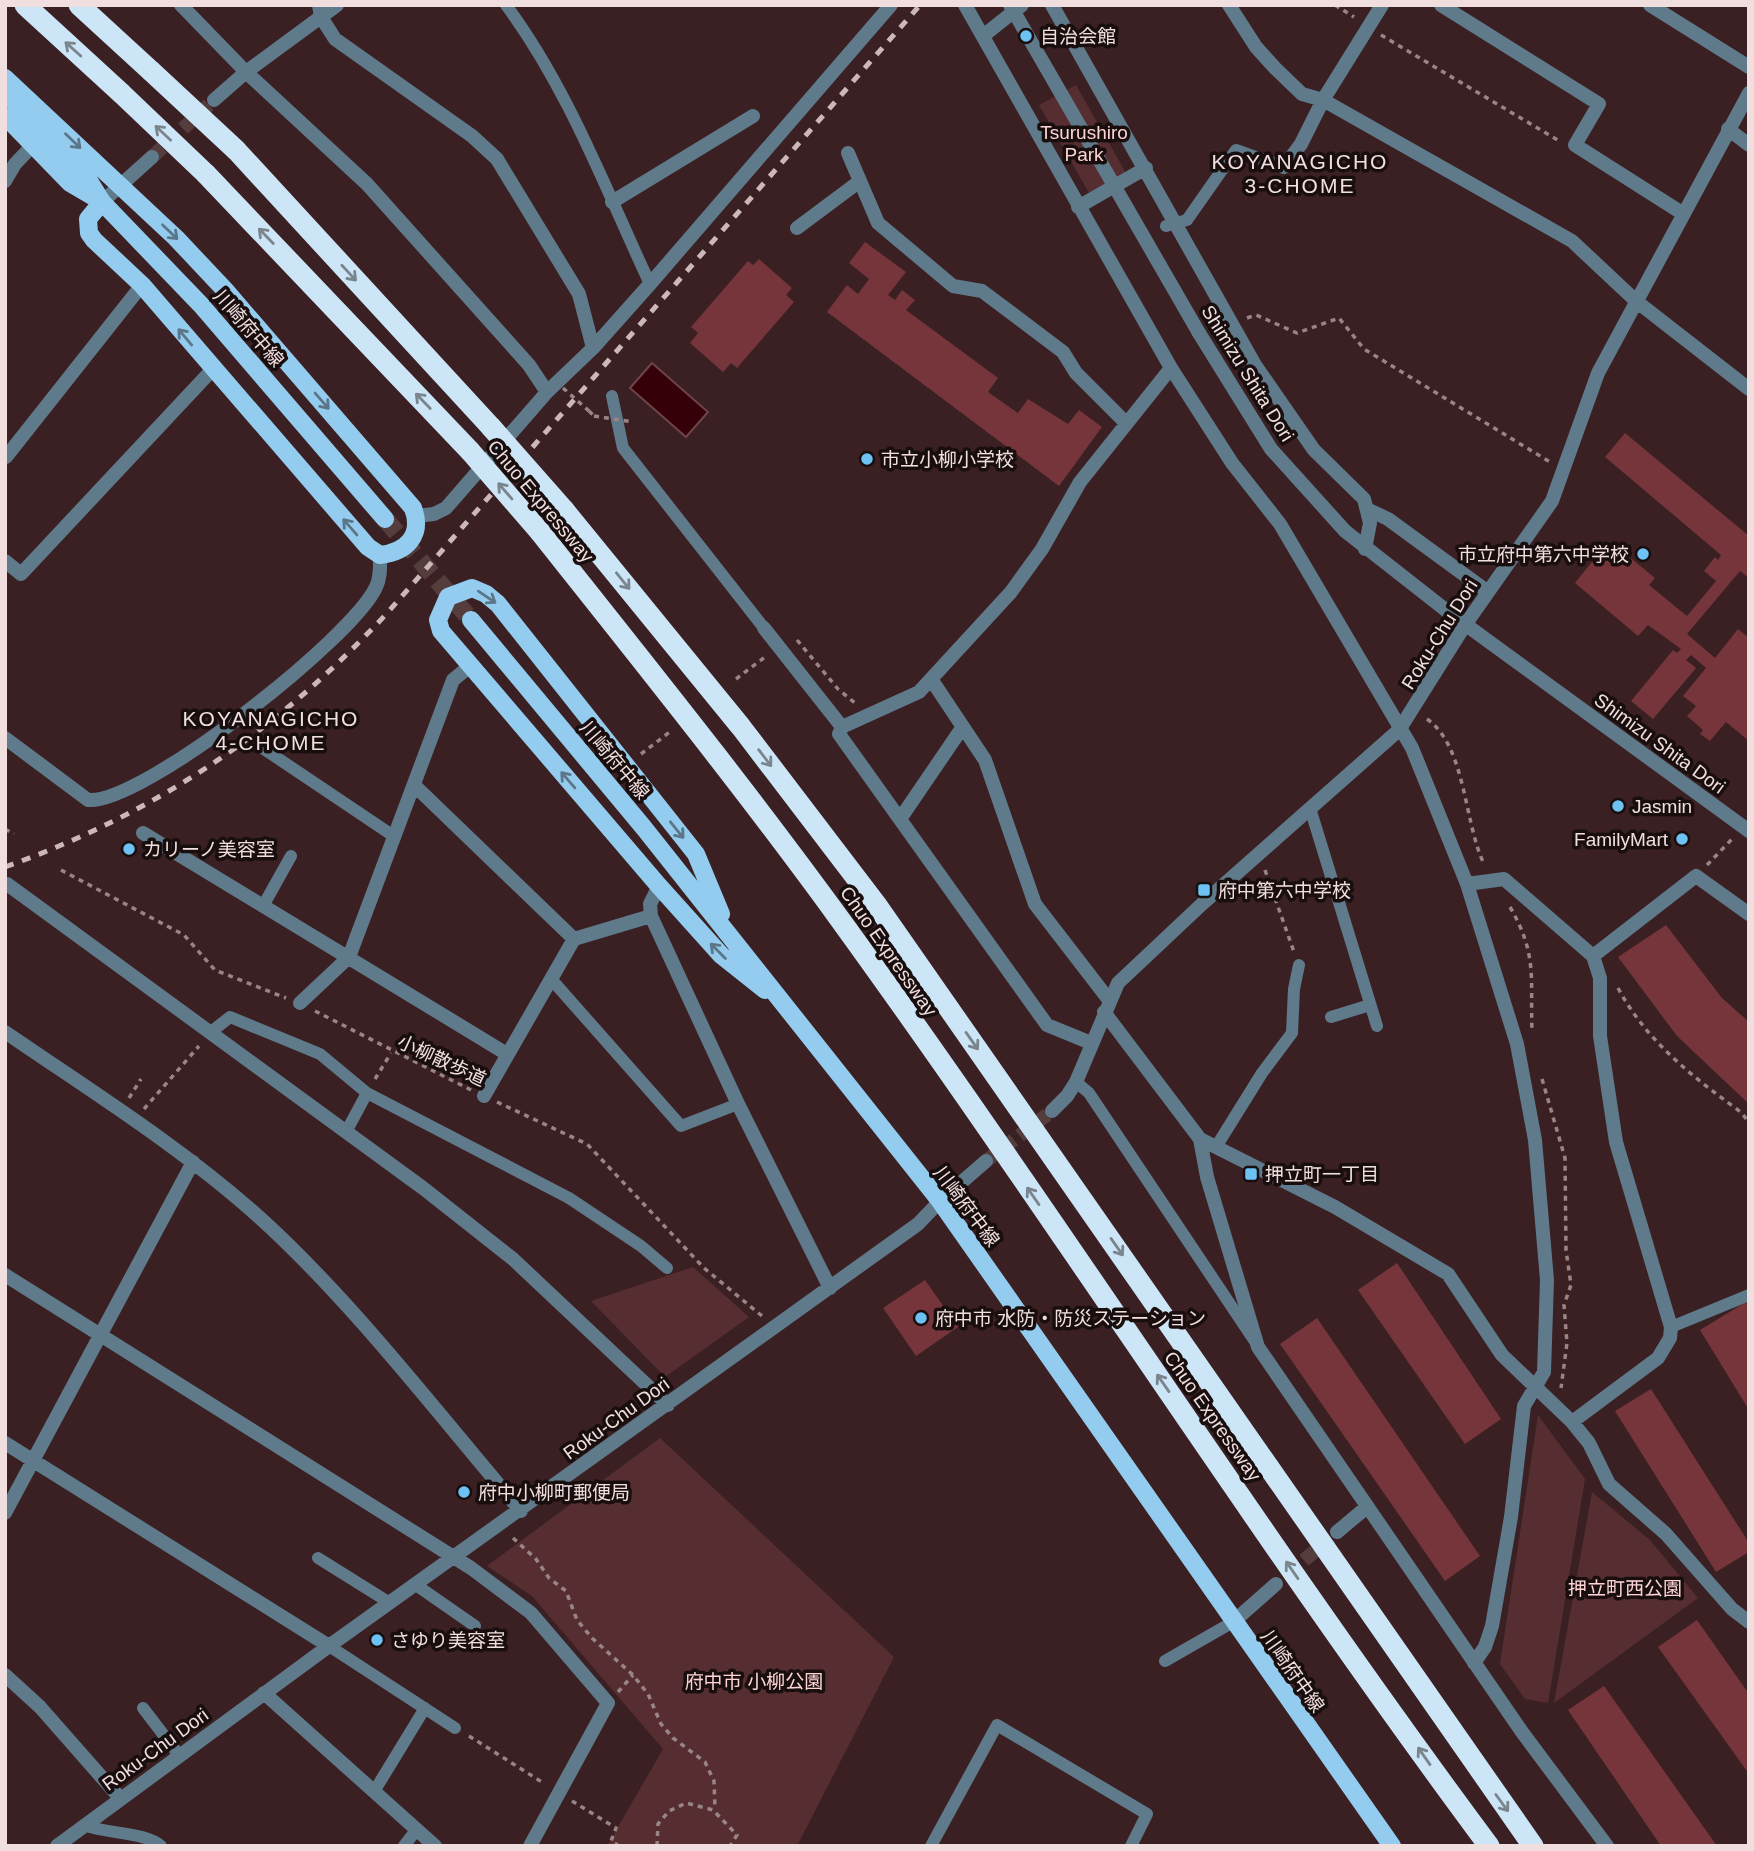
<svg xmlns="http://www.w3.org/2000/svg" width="1754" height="1851" font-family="Helvetica,'Noto Sans JP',sans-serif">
	<rect width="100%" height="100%" fill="#3a2022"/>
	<!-- green -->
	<path fill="#562e31" d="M1076,85L1130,180L1093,200L1039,105Z
		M693,1267L749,1317L665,1377L591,1301Z
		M1538,1415L1585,1479L1548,1703L1525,1699L1500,1664Z
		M660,1438L894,1657L797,1846H607L663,1749L532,1596L487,1566Z
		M1592,1492L1650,1540L1698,1598L1554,1703Z"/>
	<!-- water -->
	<path fill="#360008" stroke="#6e4349" stroke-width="2" d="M652,363L708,412L686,437L630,388Z"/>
	<!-- building -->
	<path fill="#75353b" d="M865,242L906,272L888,295L895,300L902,290L915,300L906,310L998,378L988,392L1018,413L1028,399L1068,424L1079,410L1102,427L1059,486L827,312L847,285L858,294L869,279L849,263Z
		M759,259L792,288L786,295L794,302L737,368L731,363L723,372L690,343L698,333L691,327L748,261L753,265Z
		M1625,433L1749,536V578L1740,571L1687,634L1715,658L1738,629L1749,638V741L1726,722L1710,741L1700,734L1703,730L1687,716L1696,706L1683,696L1706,668L1691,655L1686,660L1696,668L1653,719L1631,701L1673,650L1677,653L1681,649L1648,625L1638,636L1575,583L1604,547L1617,558L1632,559L1655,578L1649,585L1687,616L1716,581L1704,571L1715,557L1718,560L1721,555L1605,457Z
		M1666,925L1722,998L1749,1022V1104L1677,1036L1618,957Z
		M1397,1263L1501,1419L1465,1444L1358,1290Z
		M925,1280L958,1327L916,1356L883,1308Z
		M1746,1302L1749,1308V1410L1700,1330Z
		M1317,1318L1480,1556L1445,1581L1280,1344Z
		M1651,1389L1749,1543V1552L1716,1572L1615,1411Z
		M1697,1620L1749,1694V1774L1658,1647Z
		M1604,1686L1717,1846H1661L1568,1710Z"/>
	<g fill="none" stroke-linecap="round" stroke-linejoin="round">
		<!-- minor-tunnel -->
		<path stroke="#553d3e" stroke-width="14" stroke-dasharray="14 7" stroke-linecap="butt" d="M1288,1574L1337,1532"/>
		<!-- tertiary-tunnel -->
		<path stroke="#553d3e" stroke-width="14" stroke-dasharray="14 7" stroke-linecap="butt" d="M152,157L214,100
			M986,1161L1052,1111"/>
		<!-- primary-tunnel -->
		<path stroke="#553d3e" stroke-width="18" stroke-dasharray="18 9" stroke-linecap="butt" d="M385,519L471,620"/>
		<!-- path -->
		<path stroke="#9a8586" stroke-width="3.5" stroke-dasharray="5 5" stroke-linecap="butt" d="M1335,5L1354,17
			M1381,35L1561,142
			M1247,318L1256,315L1297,333L1339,318L1364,349L1550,462
			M589,411L594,416
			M797,640L838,689L855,703
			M736,679L765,657
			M1427,719C1466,746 1464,823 1484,864
			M641,754L671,731
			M5,829L14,834
			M1707,865L1733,838
			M61,870L184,935L215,970L286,998
			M1265,870L1294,952
			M1510,907C1538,955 1530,979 1532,1031
			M1618,988C1647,1042 1693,1077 1742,1113L1749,1123
			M315,1011L471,1090
			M375,1079L391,1053
			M1542,1079L1565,1158L1566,1250L1571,1285L1564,1305L1567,1343L1561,1388
			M129,1098L141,1079
			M497,1102L587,1144L704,1268L762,1316
			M144,1109L199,1046
			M513,1538L536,1559L549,1578L566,1591L577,1620L592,1638L633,1675L648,1694L661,1724L673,1738L705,1762L714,1781L715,1809
			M618,1692L633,1675
			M469,1736L545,1784
			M572,1801L616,1828L611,1841L619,1846
			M657,1846L658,1824L669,1811L686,1803L713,1810L737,1835L730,1846"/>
		<!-- service -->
		<path stroke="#5f7a8a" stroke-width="12" d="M506,5C568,88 606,190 650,284
			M1166,226L1187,220L1236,150L1284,167
			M612,396L623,448L764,628
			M258,745L395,837
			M1310,808L1377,1026
			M263,906L291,856
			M552,980L681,1126L738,1104
			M1331,1017L1370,1005
			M211,1032L230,1017L320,1054L367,1093L569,1198L641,1246L667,1268
			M1076,1082L1089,1093L1254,1340
			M346,1132L367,1093
			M1216,1147L1262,1073L1292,1033L1294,989L1299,965
			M1671,1327L1749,1295
			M318,1558L390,1603
			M416,1585L475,1626
			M329,1646L455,1728
			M1165,1661L1233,1622
			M143,1708L179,1755
			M375,1790L425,1708
			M84,1825C106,1834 146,1832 161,1846
			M404,1846L417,1829
			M931,1846L997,1725L1147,1814L1131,1846"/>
		<!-- minor -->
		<path stroke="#5f7a8a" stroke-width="14" d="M181,5L246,72L367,184L529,365L547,392
			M319,5L321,17L335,39L472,136L497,159L579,294L593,348
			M1052,5L1255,365L1314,450L1364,499L1370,523L1365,549
			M1229,5L1256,47L1275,68L1302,94L1323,100L1572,241L1636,301L1749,389
			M1441,5L1599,104L1575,145L1682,213
			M1650,5L1749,67
			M983,36L1022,5
			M1728,129L1749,145
			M848,153L878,223L953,286L982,291L1063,352L1076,373L1125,422
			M1284,167L1301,144L1323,100L1382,5
			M5,181L15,164L33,145
			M612,202L753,116
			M1078,207L1146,168
			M797,228L860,181
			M1171,368L1232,463L1280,524L1412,748L1467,884L1517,1044L1535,1140L1547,1280L1544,1372L1524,1406L1511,1517L1492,1626L1485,1647L1474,1663
			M6,457L142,285
			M1369,510L1388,519L1488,592
			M416,516L434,514L446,508L547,392L593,348L650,284L891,5
			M5,561L21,574L212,370
			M1465,625L1552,501L1598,373L1749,93
			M764,628L842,727L919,692L931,679L985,760L1035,904L1109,1000
			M931,679L1011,592L1042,549L1080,482L1171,368L965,5
			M842,727L839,734L1047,1025L1091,1043
			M5,738L88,800C141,805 353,638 376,587C381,577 380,566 380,555
			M415,786L574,939
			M900,819L962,728
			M143,833L507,1054
			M7,884L423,1188L513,1259L668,1405
			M1467,884L1504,879L1593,956L1600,978V1036L1616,1142L1671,1327L1670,1338L1658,1358L1572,1422
			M659,886L650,904L651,916L738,1104L830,1288
			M1593,956L1696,876L1749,914
			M300,1003L349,957L453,680L470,666
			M1104,1012L1200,1139L1335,1207L1448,1274L1502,1355L1572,1422L1589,1443L1609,1484L1666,1534L1732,1609L1749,1622
			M5,1032C91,1091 181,1147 259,1217C353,1302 438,1414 521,1511
			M484,1096L574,939L651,916
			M1200,1139L1207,1177L1258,1347L1522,1732L1607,1846
			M5,1275L471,1568L531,1613L608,1703L530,1846
			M5,1443L329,1646
			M5,1513L193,1162
			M1337,1532L1367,1507
			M1233,1622L1276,1584
			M5,1675L40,1707L120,1798
			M264,1693L435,1846
			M57,1846L329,1646L918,1224L940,1201"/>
		<!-- tertiary -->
		<path stroke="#5f7a8a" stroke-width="14" d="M214,100L246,72L337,5
			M102,202L152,157
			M1199,333L1271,449L1345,531L1447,611L1749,831
			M1052,1111L1067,1096L1076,1082L1118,983L1202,904L1399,730L1465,625
			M940,1201L986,1161"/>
		<!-- primary -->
		<path stroke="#93ccee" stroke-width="18" d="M5,78L176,238L225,290L413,508C423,535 407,552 380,555L368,547L142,285L94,240L89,233L88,219L102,202
			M5,92L83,171L102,202L201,305L385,519
			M5,116L70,183L99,200
			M471,620L644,828L940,1201L1392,1846
			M721,914L696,854L498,604L486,594L472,588L448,597L438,620L441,631L659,886L721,955L765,990"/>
		<!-- motorway -->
		<path stroke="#cce6f7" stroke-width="21" d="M25,5L121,93
			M79,5L151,71
			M236,150L491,427
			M206,174L470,451
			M564,510L741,727L876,904L1533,1846
			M540,532C643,662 747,791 844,925C1064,1229 1265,1545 1489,1846"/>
		<!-- rail -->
		<path stroke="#ccb8b9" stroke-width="5" stroke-dasharray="9 9" stroke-linecap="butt" d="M5,867C159,812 279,730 389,611L920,5"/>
		<!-- path-bridge -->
		<path stroke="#9a8586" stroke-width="3.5" stroke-dasharray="5 5" stroke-linecap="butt" d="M563,388L589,411
			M594,416L633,422"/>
		<!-- tertiary-bridge -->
		<path stroke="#5f7a8a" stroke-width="14" d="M1010,5L1199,333"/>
		<!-- motorway-bridge -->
		<path stroke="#cce6f7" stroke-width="21" d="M151,71L236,150
			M121,93L206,174
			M491,427L564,510
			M470,451L540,532"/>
	</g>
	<!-- one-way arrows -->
	<defs><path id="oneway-shaft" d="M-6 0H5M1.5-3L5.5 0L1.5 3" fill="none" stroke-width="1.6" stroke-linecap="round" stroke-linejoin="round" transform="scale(1.75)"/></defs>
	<g stroke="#7b858e">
		<use href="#oneway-shaft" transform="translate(73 49) rotate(-138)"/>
		<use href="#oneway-shaft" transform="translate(163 133) rotate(-137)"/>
		<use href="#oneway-shaft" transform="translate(266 236) rotate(-134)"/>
		<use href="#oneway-shaft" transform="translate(349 273) rotate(47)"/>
		<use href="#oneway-shaft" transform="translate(423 401) rotate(-134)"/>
		<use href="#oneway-shaft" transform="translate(505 491) rotate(-131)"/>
		<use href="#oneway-shaft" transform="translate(623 581) rotate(51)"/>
		<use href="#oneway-shaft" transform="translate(765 758) rotate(53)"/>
		<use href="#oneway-shaft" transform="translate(972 1041) rotate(55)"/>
		<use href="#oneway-shaft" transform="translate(1033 1196) rotate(-125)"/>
		<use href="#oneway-shaft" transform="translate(1117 1247) rotate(55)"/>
		<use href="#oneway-shaft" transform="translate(1163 1383) rotate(-125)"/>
		<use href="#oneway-shaft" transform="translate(1292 1570) rotate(-125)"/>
		<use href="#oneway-shaft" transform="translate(1424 1756) rotate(-125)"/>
		<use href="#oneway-shaft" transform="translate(1502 1803) rotate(54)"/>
	</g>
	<g stroke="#5c7689">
		<use href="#oneway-shaft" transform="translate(73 141) rotate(44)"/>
		<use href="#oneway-shaft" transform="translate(170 232) rotate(44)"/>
		<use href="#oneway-shaft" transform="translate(185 337) rotate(-130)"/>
		<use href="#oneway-shaft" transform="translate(322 401) rotate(49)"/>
		<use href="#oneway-shaft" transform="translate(350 527) rotate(-131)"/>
		<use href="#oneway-shaft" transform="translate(487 597) rotate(34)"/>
		<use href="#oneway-shaft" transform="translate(568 780) rotate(-131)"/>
		<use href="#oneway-shaft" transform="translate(677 830) rotate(51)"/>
		<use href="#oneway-shaft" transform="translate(718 951) rotate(-135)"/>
	</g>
	<!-- markers -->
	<g fill="#6dc2f3" stroke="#190e0e" stroke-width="2.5">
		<circle cx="1026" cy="36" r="7"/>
		<circle cx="867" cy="459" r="7"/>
		<circle cx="1643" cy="554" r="7"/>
		<circle cx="1618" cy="806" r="7"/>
		<circle cx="1682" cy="839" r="7"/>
		<circle cx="129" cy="849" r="7"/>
		<rect x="1197" y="883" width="14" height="14" rx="3.5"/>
		<rect x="1244" y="1167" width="14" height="14" rx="3.5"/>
		<circle cx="921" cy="1318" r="7"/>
		<circle cx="464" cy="1492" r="7"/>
		<circle cx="377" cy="1640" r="7"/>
	</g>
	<g text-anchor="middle" stroke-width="7" stroke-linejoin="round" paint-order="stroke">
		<!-- poi labels -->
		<g font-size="19" fill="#f1dfe0" stroke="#190e0e" text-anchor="start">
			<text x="1040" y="43">自治会館</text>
			<text x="881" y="466">市立小柳小学校</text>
			<text x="1629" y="561" text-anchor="end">市立府中第六中学校</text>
			<text x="1632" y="813">Jasmin</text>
			<text x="1668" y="846" text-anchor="end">FamilyMart</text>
			<text x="143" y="856">カリーノ美容室</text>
			<text x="1218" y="897">府中第六中学校</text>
			<text x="1265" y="1181">押立町一丁目</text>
			<text x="935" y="1325">府中市 水防・防災ステーション</text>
			<text x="478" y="1499">府中小柳町郵便局</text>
			<text x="391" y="1647">さゆり美容室</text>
		</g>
		<!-- park labels -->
		<g font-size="19" fill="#fdd3d4" stroke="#190e0e">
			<text x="1084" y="139">Tsurushiro<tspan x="1084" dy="22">Park</tspan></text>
			<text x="1625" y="1595">押立町西公園</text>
			<text x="754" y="1688">府中市 小柳公園</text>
		</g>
		<!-- street labels -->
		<g font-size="19" fill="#f1dfe0" stroke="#190e0e">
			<text transform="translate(249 328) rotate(49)" y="7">川崎府中線</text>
			<text transform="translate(1248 373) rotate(58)" y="7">Shimizu Shita Dori</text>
			<text transform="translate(541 501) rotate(50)" y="7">Chuo Expressway</text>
			<text transform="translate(1439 634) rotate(-58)" y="7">Roku-Chu Dori</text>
			<text transform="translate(1660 743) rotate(36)" y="7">Shimizu Shita Dori</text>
			<text transform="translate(615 760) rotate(50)" y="7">川崎府中線</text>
			<text transform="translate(889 951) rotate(55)" y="7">Chuo Expressway</text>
			<text transform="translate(442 1060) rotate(25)" y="7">小柳散歩道</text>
			<text transform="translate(967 1206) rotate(53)" y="7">川崎府中線</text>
			<text transform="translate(1213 1416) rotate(55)" y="7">Chuo Expressway</text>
			<text transform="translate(616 1418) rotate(-36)" y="7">Roku-Chu Dori</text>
			<text transform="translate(1293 1671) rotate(55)" y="7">川崎府中線</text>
			<text transform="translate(155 1749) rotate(-36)" y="7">Roku-Chu Dori</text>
		</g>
		<!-- neighbourhood labels -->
		<g font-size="21" letter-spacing="2" fill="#f1dfe0" stroke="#190e0e">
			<text x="1300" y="169">KOYANAGICHO<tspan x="1300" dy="24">3-CHOME</tspan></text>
			<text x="271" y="726">KOYANAGICHO<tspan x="271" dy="24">4-CHOME</tspan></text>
		</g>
	</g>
	<!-- border -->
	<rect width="1754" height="1851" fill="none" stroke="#f1dfe0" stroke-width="14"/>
</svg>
